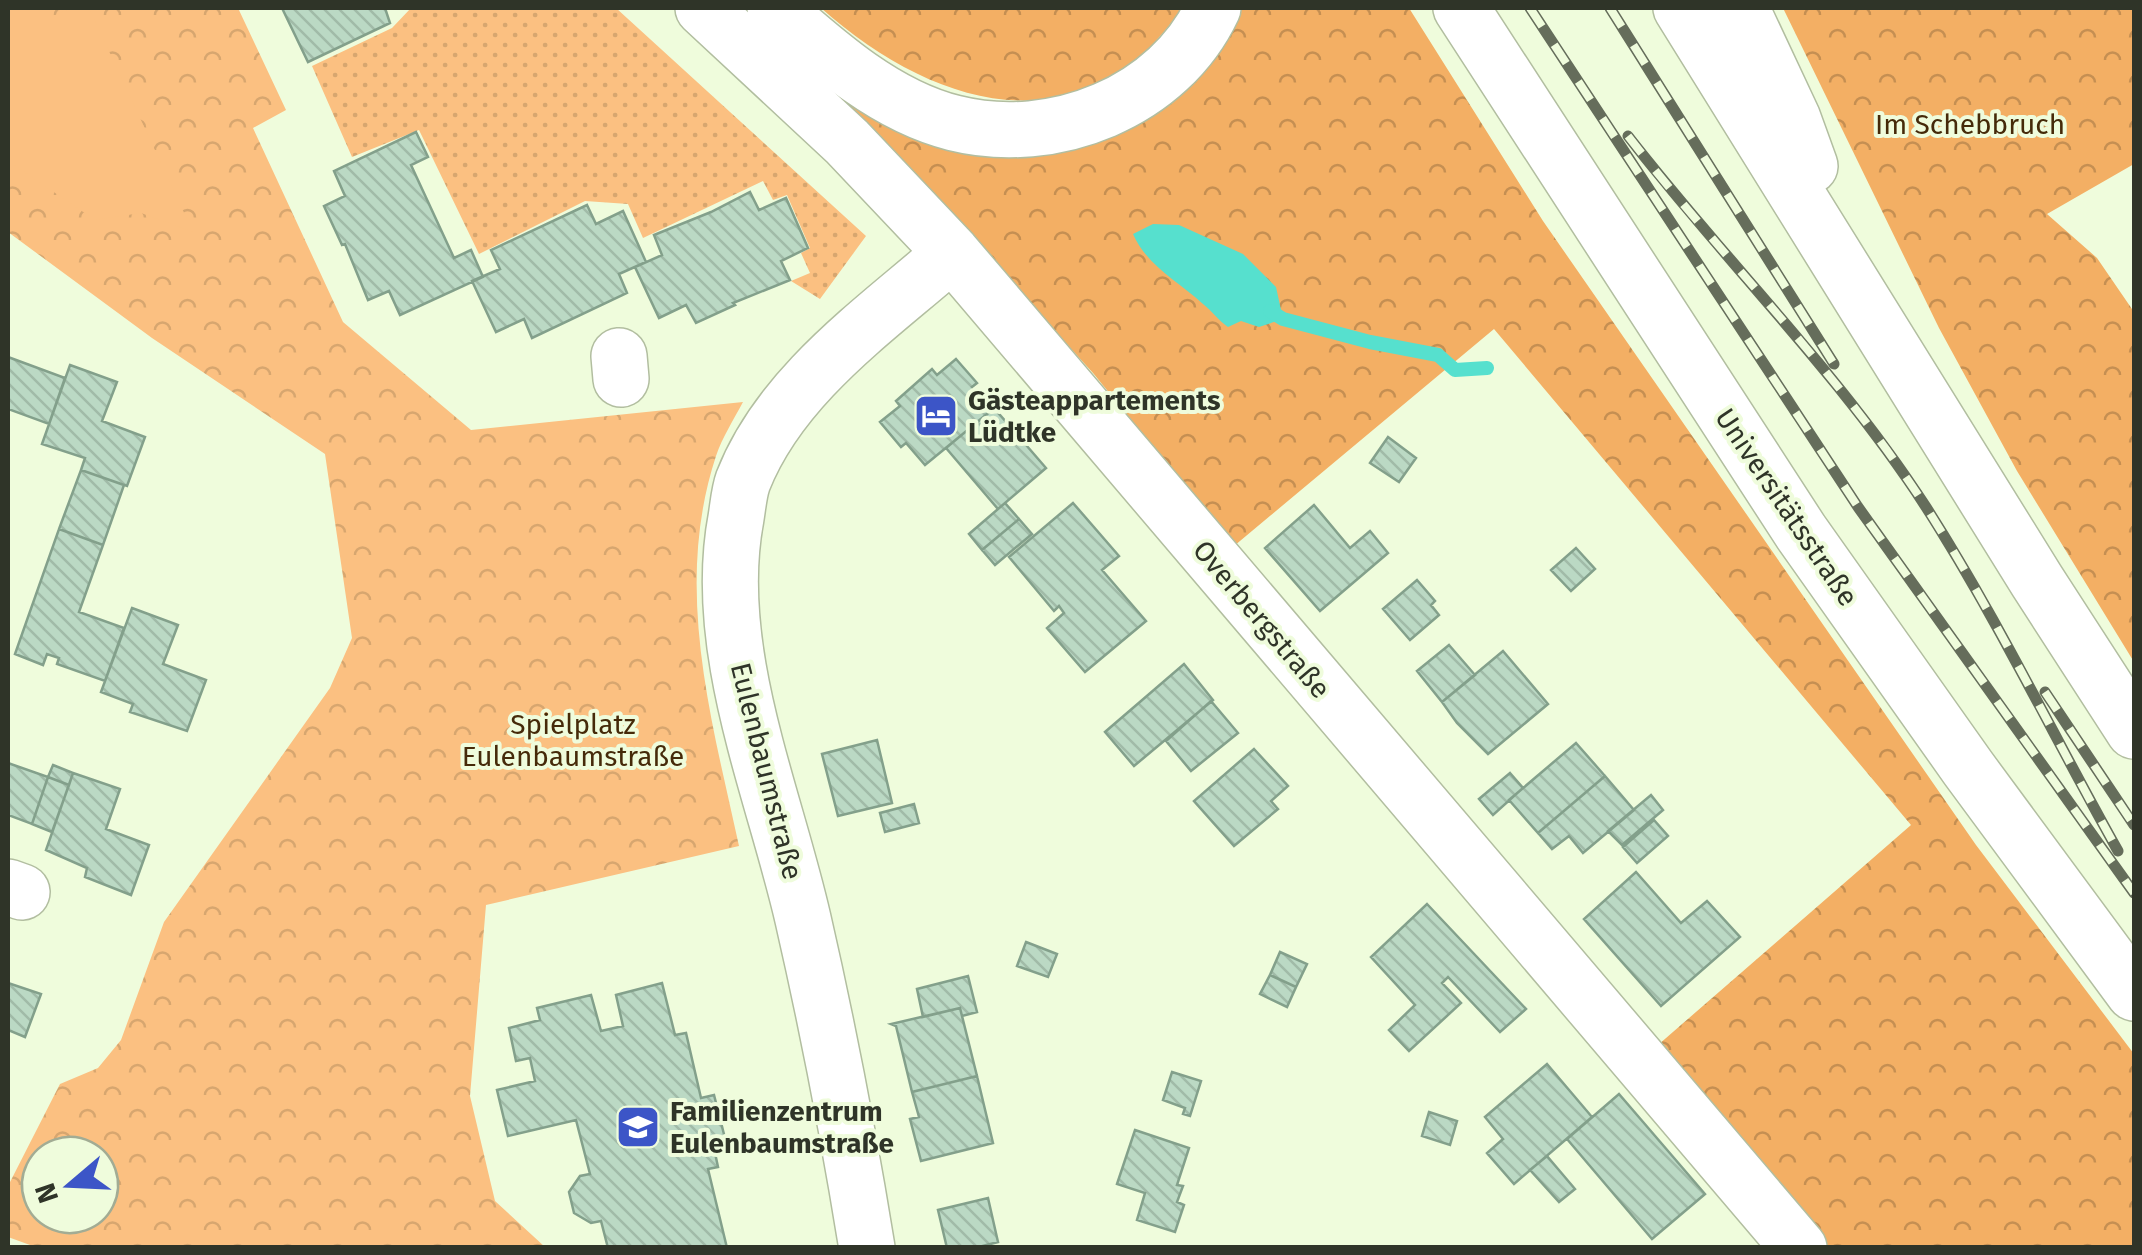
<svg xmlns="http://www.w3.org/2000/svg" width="2142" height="1255" font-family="'Fira Sans',sans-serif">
	<defs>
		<pattern id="grass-dots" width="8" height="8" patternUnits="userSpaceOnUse" patternTransform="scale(2.5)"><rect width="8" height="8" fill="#fbc081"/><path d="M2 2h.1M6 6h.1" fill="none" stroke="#d7a66f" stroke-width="1.8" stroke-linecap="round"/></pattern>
		<pattern id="forest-crowns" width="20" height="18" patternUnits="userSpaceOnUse" patternTransform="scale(2.5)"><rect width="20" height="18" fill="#f3af64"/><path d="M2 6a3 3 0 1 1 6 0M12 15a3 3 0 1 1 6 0" fill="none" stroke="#c58f52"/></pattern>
		<pattern id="park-crowns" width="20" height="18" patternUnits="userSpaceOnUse" patternTransform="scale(2.5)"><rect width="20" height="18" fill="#fbc081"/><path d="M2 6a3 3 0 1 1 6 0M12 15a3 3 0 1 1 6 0" fill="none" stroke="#d7a66f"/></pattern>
		<pattern id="building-back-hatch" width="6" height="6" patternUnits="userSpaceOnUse" patternTransform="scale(2.5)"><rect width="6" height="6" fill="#bbd9c4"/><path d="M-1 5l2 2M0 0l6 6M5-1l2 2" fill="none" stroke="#a1bba8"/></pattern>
	</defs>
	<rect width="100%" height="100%" fill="#effcdc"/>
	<!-- grass -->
	<path fill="url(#grass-dots)" d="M411,8H616L866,236L820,299L791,281L810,273L801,253L810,248L787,195L773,200L763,181L643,238L628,204L585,201L479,254L419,130L352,157L312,66L392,28Z"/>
	<!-- forest -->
	<path fill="url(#forest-crowns)" d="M821,8H1182C1084,153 933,108 821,8Z
		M1231,8H1409L1543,221L1976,845L2134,1054V1247H1827L1658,1045L1911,825L1494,329L1234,546L1093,373L955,221L824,86L998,147Z
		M1783,8H2134V164L2047,214L2097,258L2134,312V662L2017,471L1939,328Z"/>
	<!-- park -->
	<path fill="url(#park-crowns)" fill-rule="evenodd" d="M8,8H238L286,110L253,128L343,322L471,430L743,402C734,419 722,438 716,456C673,587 711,717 739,846L486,905L470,1096L495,1201L545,1247L54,1248L30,1245L8,1237V1186L60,1084L98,1068L121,1040L164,922L330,688L352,638L325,454L152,338L8,232ZM40,1155H100V1215H40Z"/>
	<!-- pitch -->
	<path fill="#fbc081" d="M8,8H43L53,16L71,8H89L193,232L141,213L95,220L8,161Z"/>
	<!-- water -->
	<path fill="#56e0ce" d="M1153,224L1179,225L1243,254L1276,287L1283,319L1259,327L1241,321L1228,327C1218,320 1212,311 1203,304C1178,281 1147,266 1133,234Z"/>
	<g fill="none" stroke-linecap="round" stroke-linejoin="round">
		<!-- stream -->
		<path stroke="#56e0ce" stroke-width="14" d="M1270,311L1283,319L1370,342L1438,355L1455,370L1487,368"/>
	</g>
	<!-- building -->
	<path fill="url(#building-back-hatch)" stroke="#83a08b" stroke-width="2.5" d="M282,8H385L390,23L308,62Z
		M416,132L428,157L411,165L454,258L471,250L483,277L400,315L389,291L368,300L345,244L342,245L324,206L345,196L334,171Z
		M750,192L759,210L786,198L808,248L781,261L790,280L733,303L735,305L696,323L686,305L659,318L635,267L662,255L654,235L711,212Z
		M587,205L596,224L623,211L646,262L619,274L627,293L532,338L524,319L496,332L472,281L500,269L491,250Z
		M8,357L65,378L49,424L8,409Z
		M956,359L977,383L972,387L992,410L925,465L906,443L901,447L880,422L900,406L896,401L932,369L937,375Z
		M70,365L117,382L102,421L145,437L127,486L81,470L85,458L42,444Z
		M994,408L1046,468L998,509L946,448Z
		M1388,437L1416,458L1399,482L1370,463Z
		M81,470L124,485L103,545L59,529Z
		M1005,503L1019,519L982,550L969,534Z
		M1073,503L1119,556L1102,570L1146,621L1085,672L1047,628L1064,613L1059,606L1054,611L1009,557Z
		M1314,505L1350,548L1370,531L1388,553L1320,611L1265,548Z
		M1019,519L1032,534L995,565L982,550Z
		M59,529L103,545L79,612L124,628L105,681L57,664L59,658L47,654L43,665L15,654Z
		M1576,548L1595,569L1571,591L1551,570Z
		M1417,580L1435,601L1431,605L1439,615L1410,640L1383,609Z
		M132,608L178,625L163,664L206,680L187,731L130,712L133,704L101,692Z
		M1449,645L1475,675L1442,702L1417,671Z
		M1503,651L1548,704L1488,754L1457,723L1442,702Z
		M1184,664L1213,700L1134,766L1105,732Z
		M1211,701L1238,733L1191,771L1166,741Z
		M877,740L892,803L838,816L822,754Z
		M1576,743L1605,776L1538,833L1509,800Z
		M1254,749L1288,786L1271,801L1278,809L1234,846L1194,801Z
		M8,763L48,777L32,824L8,815Z
		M53,765L73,773L69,785L48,777Z
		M73,773L120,789L106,829L149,845L131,895L85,877L87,868L46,850Z
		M1510,773L1523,788L1493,815L1479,799Z
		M1605,776L1634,810L1583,853L1569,836L1552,849L1538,833Z
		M48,777L69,785L52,832L32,824Z
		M1651,795L1663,810L1622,845L1608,831Z
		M914,804L919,823L885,832L880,813Z
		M1654,820L1668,836L1637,863L1623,847Z
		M1636,872L1681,923L1707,901L1740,937L1661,1006L1584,919Z
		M1427,904L1526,1009L1500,1032L1448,977L1442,983L1461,1003L1409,1051L1389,1030L1415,1005L1371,957Z
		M1026,942L1057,954L1048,977L1017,966Z
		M1280,952L1307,964L1296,987L1270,975Z
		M1270,975L1296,987L1287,1007L1260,994Z
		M968,976L977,1012L962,1016L960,1008L923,1017L917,989Z
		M8,983L41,994L25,1037L8,1030Z
		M662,983L675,1035L686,1033L701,1098L714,1095L728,1150L715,1153L718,1167L708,1169L727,1248H608L601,1221L591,1223L574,1213L569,1192L580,1176L590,1174L576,1120L508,1136L497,1090L535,1081L530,1058L516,1061L509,1028L540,1020L537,1008L591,995L601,1031L623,1026L616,995Z
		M960,1008L977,1076L912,1092L896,1026L891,1024Z
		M1547,1064L1592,1117L1514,1184L1487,1153L1503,1139L1485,1117Z
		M1172,1072L1201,1081L1190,1116L1183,1114L1185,1108L1163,1100Z
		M977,1076L993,1143L921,1161L910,1119L919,1117L912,1092Z
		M1619,1094L1705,1194L1652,1239L1567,1139Z
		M1429,1112L1457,1121L1450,1145L1422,1136Z
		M1135,1130L1189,1148L1177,1185L1183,1186L1177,1202L1184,1205L1175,1232L1137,1220L1145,1193L1117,1184Z
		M1547,1156L1575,1189L1559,1202L1530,1170Z
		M988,1198L998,1242L975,1248H947L938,1210Z"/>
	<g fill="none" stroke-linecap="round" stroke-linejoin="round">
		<defs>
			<path id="minor" d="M703,8L847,142L952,253L1799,1248
				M619,356L621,379
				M8,887L22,892
				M867,1248C849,1137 828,1028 803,919C774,792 711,650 736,518C738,506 739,492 743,481C781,384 877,319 952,253"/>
			<path id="highway" d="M775,8C826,53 885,106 954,123C1054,148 1169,102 1213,8
				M1461,8L1801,532L1968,768L2134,993
				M1681,8L2037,581L2134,731
				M1741,8L1793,119L1810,166"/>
		</defs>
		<!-- minor casing -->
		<use href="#minor" stroke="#b2bea0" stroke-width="58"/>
		<!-- highway casing -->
		<use href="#highway" stroke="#b2bea0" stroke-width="58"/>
		<!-- minor -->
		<use href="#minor" stroke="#fff" stroke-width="55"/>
		<!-- highway -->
		<use href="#highway" stroke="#fff" stroke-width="55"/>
		<defs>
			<path id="rail" d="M1530,8L1858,507L2134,893
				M1610,8L1834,364
				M1628,136C1725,261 1840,374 1926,507C1997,618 2054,737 2118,851
				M2045,692L2134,825"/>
		</defs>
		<!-- rail casing -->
		<use href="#rail" stroke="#656d5b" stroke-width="11"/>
		<!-- rail -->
		<use href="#rail" stroke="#effcdc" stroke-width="8" stroke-dasharray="22" stroke-linecap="butt"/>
	</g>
	<!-- icons -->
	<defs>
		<symbol id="hotel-square" viewBox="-11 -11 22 22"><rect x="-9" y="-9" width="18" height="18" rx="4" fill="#3c55c7" stroke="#effcdc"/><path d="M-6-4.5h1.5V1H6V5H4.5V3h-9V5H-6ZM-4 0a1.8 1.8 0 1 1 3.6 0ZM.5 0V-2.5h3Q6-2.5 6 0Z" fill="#fff"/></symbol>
		<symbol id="school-square" viewBox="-11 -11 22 22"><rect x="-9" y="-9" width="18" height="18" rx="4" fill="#3c55c7" stroke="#effcdc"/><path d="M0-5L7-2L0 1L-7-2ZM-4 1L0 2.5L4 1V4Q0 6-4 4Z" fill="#fff"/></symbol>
	</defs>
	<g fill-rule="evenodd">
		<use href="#hotel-square" x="911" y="391" width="50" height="50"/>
		<use href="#school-square" x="613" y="1102" width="50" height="50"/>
	</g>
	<g text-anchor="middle" stroke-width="8" stroke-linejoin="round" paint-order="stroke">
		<!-- park labels -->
		<g font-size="28" fill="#452a09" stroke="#effcdc">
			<text x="1970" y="134">Im Schebbruch</text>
			<text x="573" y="734">Spielplatz<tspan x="573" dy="32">Eulenbaumstraße</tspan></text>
		</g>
		<!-- poi labels -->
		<g font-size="28" font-weight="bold" fill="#2f3428" stroke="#effcdc" text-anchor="start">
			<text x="968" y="410">Gästeappartements<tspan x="968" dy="32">Lüdtke</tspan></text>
			<text x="670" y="1121">Familienzentrum<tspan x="670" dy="32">Eulenbaumstraße</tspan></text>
		</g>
		<!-- street labels -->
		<g font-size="28" fill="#2f3428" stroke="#effcdc">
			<text transform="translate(1787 507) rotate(56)" y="10">Universitätsstraße</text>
			<text transform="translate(1262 619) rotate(50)" y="10">Overbergstraße</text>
			<text transform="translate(767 771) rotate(76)" y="10">Eulenbaumstraße</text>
		</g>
	</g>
	<!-- border -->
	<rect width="2142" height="1255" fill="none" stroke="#2f3428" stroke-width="20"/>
	<!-- north arrow -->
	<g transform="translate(70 1185) rotate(251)"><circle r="48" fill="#effcdc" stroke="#a2ac94" stroke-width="2.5"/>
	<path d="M0-8L18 38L0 25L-18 38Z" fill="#3c55c7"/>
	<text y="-15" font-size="28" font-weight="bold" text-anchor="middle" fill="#2f3428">N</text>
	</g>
</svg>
